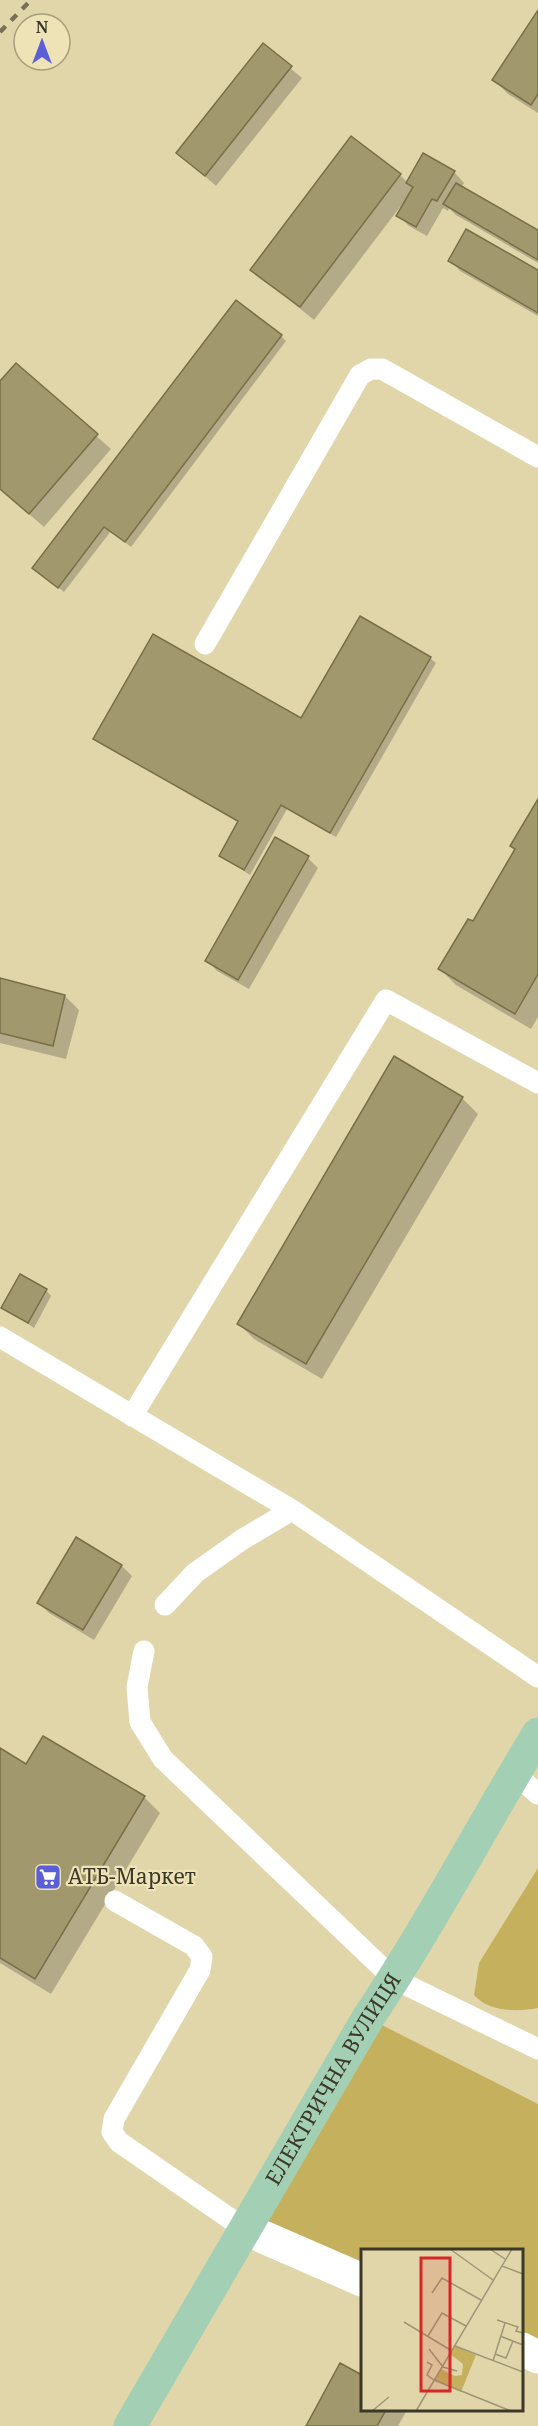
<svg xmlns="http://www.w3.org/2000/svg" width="538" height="2426" font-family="'Noto Serif',serif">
	<rect width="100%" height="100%" fill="#e0d6aa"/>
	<!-- green -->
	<path fill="#c5b15d" d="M538,1868V2008C517,2012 489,2012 474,1995L479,1963Z
		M368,2018L538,2104V2357L522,2349V2250H362V2280L245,2229Z"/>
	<!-- shadow -->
	<path fill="#0003" d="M538,12V113L508,94L494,80Z
		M263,45L302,78L216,186L178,153Z
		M454,172L464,183L461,188L538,232V263L456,215L449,208L448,211L443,208L427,236L409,226L398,215L403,203L314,320L252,270L400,175L408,183Z
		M450,260L538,272V316L460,271Z
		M281,336L286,341L131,547L111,531L64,592L34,568Z
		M16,365L111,449L44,527L0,489V383Z
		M430,658L436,663L336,837L287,809L250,875L221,856L239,823L95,738L301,720Z
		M538,801V1017L531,1029L456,985L440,969L474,923L516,850Z
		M308,858L318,868L249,989L217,971L207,960Z
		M0,980L65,996L79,1010L66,1059L0,1043Z
		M462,1098L478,1114L322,1379L254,1339L239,1324Z
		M46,1290L51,1296L34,1328L3,1307Z
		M77,1539L122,1566L132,1576L94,1640L49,1613L39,1603Z
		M0,1750L26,1766L144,1797L160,1813L51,1994L0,1963Z
		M341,2365L362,2376V2410H407L398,2426H308Z"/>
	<!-- building -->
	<path fill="#a1986e" stroke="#786f47" stroke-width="1.5" d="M538,10V94L531,105L492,80Z
		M263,43L292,66L205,176L176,153Z
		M351,136L401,174L300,307L250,270Z
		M423,153L455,171L437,201L432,199L416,227L396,216L413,187L406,183Z
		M456,183L538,230V260L443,204Z
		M466,229L538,270V313L448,261Z
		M236,300L282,335L125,542L104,527L58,588L32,568Z
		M16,363L98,434L29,514L0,489V381Z
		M360,616L431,657L330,833L281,805L244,870L219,856L238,821L93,739L153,634L301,718Z
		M538,799V974L515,1014L438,969L468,919L473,921L515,849L510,846Z
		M275,837L309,856L238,980L205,961Z
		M0,978L65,995L53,1046L0,1033Z
		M394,1056L463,1097L306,1364L237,1324Z
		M20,1274L47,1289L28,1323L1,1308Z
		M76,1537L122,1565L83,1630L37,1603Z
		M43,1736L145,1796L35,1979L0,1958V1748L26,1764Z
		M340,2363L362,2375V2410H386L377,2426H306Z"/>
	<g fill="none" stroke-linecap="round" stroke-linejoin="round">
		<!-- lane -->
		<path stroke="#fff" stroke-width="21" d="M205,644L360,375L371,369H382L538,457
			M0,1337L292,1510L538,1677
			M132,1416L386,1000L538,1083
			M165,1605L195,1573L243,1539L292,1510
			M144,1651L137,1687L140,1722L163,1759L394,1979L538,2049
			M513,1772L538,1794
			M115,1901L194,1946L202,1957L200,1970L114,2119L112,2132L119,2142L245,2229"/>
		<!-- street -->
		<path stroke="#fff" stroke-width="33" d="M245,2229L362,2280
			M522,2349L538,2357"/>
		<!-- primary -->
		<path stroke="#a3d0b5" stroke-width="33" id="s1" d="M130,2426L368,2018C429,1927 481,1828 538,1734"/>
		<!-- rail -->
		<path stroke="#767055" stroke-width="4.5" stroke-dasharray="8 8" stroke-linecap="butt" d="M0,32L31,0"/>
	</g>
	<!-- icons -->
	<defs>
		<symbol id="supermarket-square" viewBox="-11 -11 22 22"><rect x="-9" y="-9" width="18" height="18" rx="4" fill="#5a5fd7" stroke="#ede3b7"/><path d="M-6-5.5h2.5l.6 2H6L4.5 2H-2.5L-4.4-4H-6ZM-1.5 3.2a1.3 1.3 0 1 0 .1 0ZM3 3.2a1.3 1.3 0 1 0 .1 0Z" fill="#fff"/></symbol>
	</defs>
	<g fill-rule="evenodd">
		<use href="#supermarket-square" x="33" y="1862" width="30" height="30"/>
	</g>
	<g text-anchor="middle" stroke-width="4.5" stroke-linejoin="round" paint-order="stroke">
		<!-- poi labels -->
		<g font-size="21" fill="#3c3827" stroke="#ede3b7" text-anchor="start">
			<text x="68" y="1884">АТБ-Маркет</text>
		</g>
		<!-- street labels -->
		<g font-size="21" fill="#3c3827" stroke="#ede3b7">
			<text dy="7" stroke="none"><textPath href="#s1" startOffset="402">ЕЛЕКТРИЧНА ВУЛИЦЯ</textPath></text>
		</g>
	</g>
	<!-- overview -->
	<g transform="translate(361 2249)">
		<rect width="162" height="162" fill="#e0d6aa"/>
		<path d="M94,97L115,106L100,143L73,131L80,120L94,127L101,126L102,115L89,105Z" fill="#c5b15d"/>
		<path fill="none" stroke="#9e9776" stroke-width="1.5" d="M89,0L132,31M129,0L144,10M141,17L162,25M71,44L81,29L120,51M136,71L157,78L155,82L162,84M43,73L91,102M67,87L81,64L105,77M139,87L162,96M94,97L162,123M68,100L82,118L96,122M134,105L145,109L152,92M132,112L144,74M66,113L71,116L66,126L73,131L150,162M11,162L28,148M55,162L151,0"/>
		<path fill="#d62828" fill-opacity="0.15" stroke="#d62828" stroke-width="3" d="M60,9H89V142H60Z"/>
		<rect width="162" height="162" fill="none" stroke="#3c3827" stroke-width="3"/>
	</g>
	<!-- north arrow -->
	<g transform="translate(42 42)"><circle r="28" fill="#ede3b7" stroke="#a69f7d" stroke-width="1.5"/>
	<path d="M0-4.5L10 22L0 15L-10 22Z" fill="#5a5fd7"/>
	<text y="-9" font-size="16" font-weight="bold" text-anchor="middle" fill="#3c3827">N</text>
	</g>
</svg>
